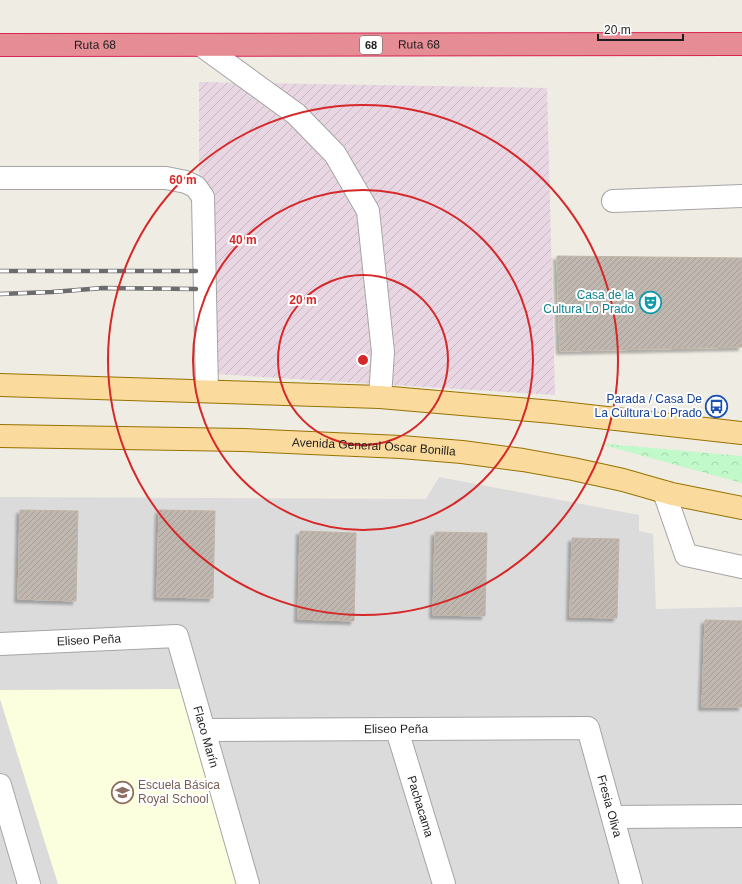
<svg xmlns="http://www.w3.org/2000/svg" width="742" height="884" font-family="Arial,sans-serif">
	<defs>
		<pattern id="industrial-furrows" width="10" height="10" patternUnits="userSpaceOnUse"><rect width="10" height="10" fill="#e8d6e3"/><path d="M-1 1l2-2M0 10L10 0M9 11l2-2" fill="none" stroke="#c7b7c2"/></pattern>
		<pattern id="park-crowns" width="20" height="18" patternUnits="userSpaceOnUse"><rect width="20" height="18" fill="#c1f9ca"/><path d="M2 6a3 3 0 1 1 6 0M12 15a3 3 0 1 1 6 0" fill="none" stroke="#a5d5ad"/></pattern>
		<pattern id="building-hatch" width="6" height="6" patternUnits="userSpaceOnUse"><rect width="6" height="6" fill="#c0b8b0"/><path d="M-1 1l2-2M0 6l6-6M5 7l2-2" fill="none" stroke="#a59e97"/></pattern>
		<filter id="shadow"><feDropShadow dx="-3.5" dy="3.5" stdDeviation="1" flood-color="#0004"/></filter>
	</defs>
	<rect width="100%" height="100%" fill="#efece4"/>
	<!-- residential -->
	<path fill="#dcdbdb" d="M439,477L639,515V531L653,534L656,609L742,607V884H0V497L426,499Z"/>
	<!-- industrial -->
	<path fill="url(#industrial-furrows)" d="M199,82L547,88L555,395L199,373Z"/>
	<!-- education -->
	<path fill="#fcffdd" d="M187,689L239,884H58L0,699V690Z"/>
	<!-- park -->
	<path fill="url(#park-crowns)" d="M596,443L742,456V483Z"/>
	<!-- building -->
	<path fill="url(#building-hatch)" stroke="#c1b4a6" filter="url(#shadow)" d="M557,256L742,258V347L560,351Z
		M20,510L78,511L76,601L18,599Z
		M159,510L215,511L213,598L157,597Z
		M300,531L356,533L354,621L298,619Z
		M435,532L487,533L485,616L433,615Z
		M572,538L619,539L617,618L570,617Z
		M705,620L742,621V707H702Z"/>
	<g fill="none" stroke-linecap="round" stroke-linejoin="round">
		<defs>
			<g id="minor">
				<path d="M201,45L296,114L335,154L368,211L383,352L380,397"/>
				<path d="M0,178H166L186,182L196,187L203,197L207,391"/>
				<path d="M613,201L742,196"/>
				<path d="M664,492L686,555L742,567"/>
				<path id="s1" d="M0,644L177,636L248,884"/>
				<path id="s2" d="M205,730L588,728L631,884"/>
				<path id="s3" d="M397,730L444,884"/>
				<path d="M0,785L29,884"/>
				<path d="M613,817L742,816"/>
			</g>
			<g id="major">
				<path d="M0,385L380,397L553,412L742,433"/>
				<path id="s4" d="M0,436L243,440L401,447L462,452L523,460L573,469L623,480L672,494L742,508"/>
			</g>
			<g id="highway">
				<path id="s5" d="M0,45L742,44"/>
			</g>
		</defs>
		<!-- minor casing -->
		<use href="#minor" stroke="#a5a5a5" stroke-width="24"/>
		<!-- major casing -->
		<use href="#major" stroke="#977301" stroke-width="24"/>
		<!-- highway casing -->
		<use href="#highway" stroke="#d92552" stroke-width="24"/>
		<!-- minor -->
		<use href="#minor" stroke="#fff" stroke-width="22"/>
		<!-- major -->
		<use href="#major" stroke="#fbdb9d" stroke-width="22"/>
		<!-- highway -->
		<use href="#highway" stroke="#e68c95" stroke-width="22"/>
		<defs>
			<path id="rail" d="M0,271H196
				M0,294L52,292L103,288L196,289"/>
		</defs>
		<!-- rail casing -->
		<use href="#rail" stroke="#6c6c6c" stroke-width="4.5"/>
		<!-- rail -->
		<use href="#rail" stroke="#fff" stroke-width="3" stroke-dasharray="9" stroke-linecap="butt"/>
	</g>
	<!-- distance rings -->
	<g fill="none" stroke="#d62828" stroke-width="2">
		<circle cx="363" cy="360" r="85"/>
		<circle cx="363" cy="360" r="170"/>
		<circle cx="363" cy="360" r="255"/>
	</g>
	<!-- icons -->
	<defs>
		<symbol id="theatre-ring" viewBox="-11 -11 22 22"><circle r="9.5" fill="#fff" stroke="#0f9aa8" stroke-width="1.5"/><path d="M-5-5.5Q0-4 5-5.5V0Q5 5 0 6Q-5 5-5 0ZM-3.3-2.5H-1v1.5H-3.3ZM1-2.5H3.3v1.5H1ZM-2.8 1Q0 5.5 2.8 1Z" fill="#0f9aa8"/></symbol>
		<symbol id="bus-ring" viewBox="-11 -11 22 22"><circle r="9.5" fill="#fff" stroke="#1a4fb4" stroke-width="1.5"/><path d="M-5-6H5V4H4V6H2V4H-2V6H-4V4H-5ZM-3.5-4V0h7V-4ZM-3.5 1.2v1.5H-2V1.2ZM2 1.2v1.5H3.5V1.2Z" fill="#1a4fb4"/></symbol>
		<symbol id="school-ring" viewBox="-11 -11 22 22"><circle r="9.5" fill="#fff" stroke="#8d6e63" stroke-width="1.5"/><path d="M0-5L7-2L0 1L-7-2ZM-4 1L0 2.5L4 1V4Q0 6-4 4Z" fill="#8d6e63"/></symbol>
	</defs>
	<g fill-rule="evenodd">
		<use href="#theatre-ring" x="638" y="290" width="25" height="25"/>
		<use href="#bus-ring" x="704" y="394" width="25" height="25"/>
		<use href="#school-ring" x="110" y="780" width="25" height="25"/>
	</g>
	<g text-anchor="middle" stroke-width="4" stroke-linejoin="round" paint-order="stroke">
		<!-- shield labels -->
		<rect fill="#fff" stroke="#626262" stroke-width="1" x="360" y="36" width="22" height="18" rx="3"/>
		<g font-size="11" font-weight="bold" fill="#1e1e1e">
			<text x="371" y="49">68</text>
		</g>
		<!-- street labels -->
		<g font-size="12" fill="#1e1e1e" stroke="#fff">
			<text dy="4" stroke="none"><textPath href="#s5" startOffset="95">Ruta 68</textPath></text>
			<text dy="4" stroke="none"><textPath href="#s5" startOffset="419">Ruta 68</textPath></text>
			<text dy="4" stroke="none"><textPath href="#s4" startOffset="374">Avenida General Óscar Bonilla</textPath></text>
			<text dy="4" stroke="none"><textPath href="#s1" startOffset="89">Eliseo Peña</textPath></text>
			<text dy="4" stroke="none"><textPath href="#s2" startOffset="191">Eliseo Peña</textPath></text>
			<text dy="4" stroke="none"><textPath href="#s1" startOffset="282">Flaco Marín</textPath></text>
			<text dy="4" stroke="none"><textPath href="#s2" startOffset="464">Fresia Oliva</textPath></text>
			<text dy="4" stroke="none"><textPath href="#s3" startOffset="80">Pachacama</textPath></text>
		</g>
		<!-- culture labels -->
		<g font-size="12" fill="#0d838f" stroke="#fff" text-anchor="end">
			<text x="634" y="299">Casa de la<tspan x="634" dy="14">Cultura Lo Prado</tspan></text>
		</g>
		<!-- transit labels -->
		<g font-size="12" fill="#164399" stroke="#fff" text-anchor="end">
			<text x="702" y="403">Parada / Casa De<tspan x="702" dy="14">La Cultura Lo Prado</tspan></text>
		</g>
		<!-- education labels -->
		<g font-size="12" fill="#785e54" stroke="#fff" text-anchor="start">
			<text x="138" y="789">Escuela Básica<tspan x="138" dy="14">Royal School</tspan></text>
		</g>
	</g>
	<circle cx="363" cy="360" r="6" fill="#d62828" stroke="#fff" stroke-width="2"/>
	<g font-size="12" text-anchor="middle" font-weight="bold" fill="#d62828" stroke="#fff" stroke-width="4" stroke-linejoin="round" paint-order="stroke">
		<text x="183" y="184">60 m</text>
		<text x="243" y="244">40 m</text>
		<text x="303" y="304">20 m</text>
	</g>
	<!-- scale -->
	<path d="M598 34v6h85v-6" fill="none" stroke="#1e1e1e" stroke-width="2"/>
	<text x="604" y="34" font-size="12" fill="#1e1e1e" stroke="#ffffff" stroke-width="3" paint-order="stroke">20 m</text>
</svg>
